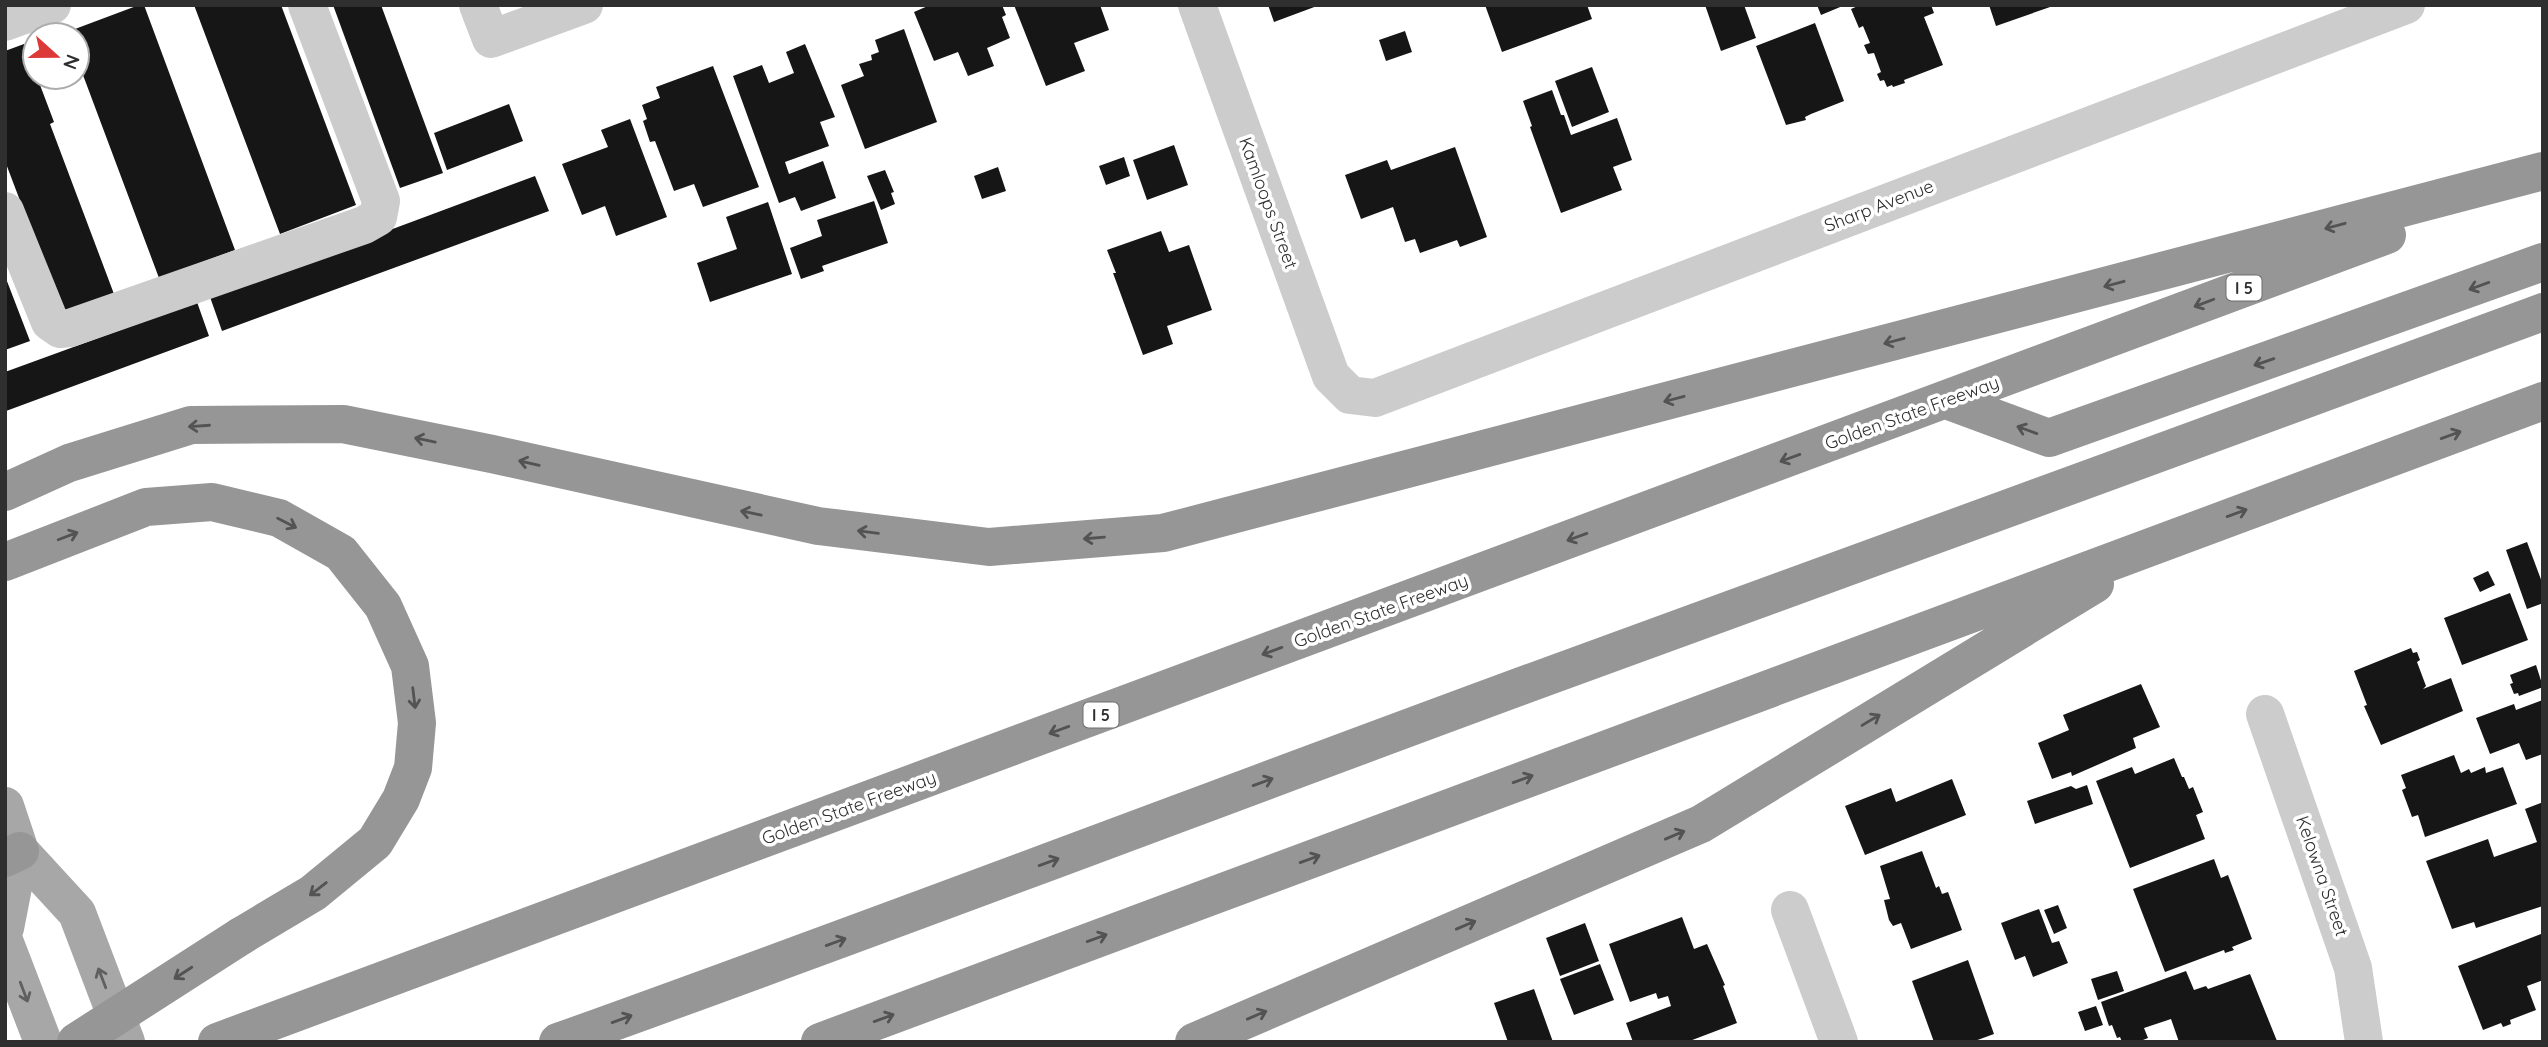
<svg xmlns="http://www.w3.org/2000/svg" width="2548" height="1047" font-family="Quicksand,sans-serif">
	<rect width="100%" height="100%" fill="#fff"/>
	<!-- building -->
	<path fill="#161616" d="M139,5H144L235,250L159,278L77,59V35H68L67,32Z
		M194,5H281L356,205L280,234Z
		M333,5H381L443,173L400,188Z
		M930,5H1002L1006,15L1002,17L1010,38L987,48L994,66L968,76L958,52L934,61L914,12Z
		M1014,5H1100L1109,30L1074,43L1085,71L1046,86Z
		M1268,5H1317V6L1274,22Z
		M1485,5H1587L1592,19L1502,52Z
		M1705,5H1744L1756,38L1721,51Z
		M1817,5H1845L1821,15Z
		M1860,5H1931L1934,13L1924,17L1943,65L1904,80L1905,83L1893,87L1892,85L1887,87L1884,80L1880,81L1877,74L1881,72L1874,53L1868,54L1864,45L1870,43L1863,26L1859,28L1851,9Z
		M1989,5H2053V6L1996,26Z
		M1815,23L1844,101L1811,114L1805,117L1806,120L1786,125L1756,46Z
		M904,29L937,122L865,149L841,85L864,76L859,64L872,60L871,55L879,52L875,40Z
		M1405,31L1412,52L1386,61L1379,40Z
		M24,44L35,77H37L54,122L50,124L114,294L63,314L5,161V51Z
		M805,44L835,117L820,122L829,146L785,162L789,174L823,161L836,198L801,211L795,197L779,203L733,76L762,65L769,83L794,73L786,52Z
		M713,66L759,187L703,207L694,184L674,191L655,141L650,142L643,121L647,119L642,105L660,98L656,87Z
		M1592,67L1609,112L1572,127L1555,81Z
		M1552,90L1561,115H1564L1571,135L1617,118L1632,160L1613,167L1622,190L1561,213L1530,127L1532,126L1523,101Z
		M509,104L523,141L447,170L434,133Z
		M630,119L667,217L616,236L605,206L582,215L562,164L608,147L601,130Z
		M1174,145L1188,185L1147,200L1133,160Z
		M1455,147L1487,237L1460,247L1457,240L1420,253L1415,239L1405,242L1393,207L1361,219L1345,175L1387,160L1391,170Z
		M1124,157L1130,176L1106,185L1099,166Z
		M998,167L1006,191L982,199L974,176Z
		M885,170L894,192L891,193L895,204L881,210L867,176Z
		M535,176L549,211L222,331L210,297Z
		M874,201L888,243L822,266L824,271L801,279L790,248L822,236L817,220Z
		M768,202L792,274L710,302L697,263L737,249L726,217Z
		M1161,231L1169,252L1189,245L1212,310L1167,326L1173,344L1143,355L1113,273H1116L1107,250Z
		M5,276L30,341L5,350Z
		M197,302L209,336L6,411L5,372Z
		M2527,542L2543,585V603L2527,609L2506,550Z
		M2488,571L2495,585L2480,592L2473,578Z
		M2510,593L2528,640L2462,665L2444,618Z
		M2411,648L2413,653L2417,652L2420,660L2417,662L2426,686L2423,689L2451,678L2463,711L2381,745L2364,706L2367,705L2354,671Z
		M2536,665L2543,687L2519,696L2518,693L2514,694L2510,684L2513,683L2510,675Z
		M2141,684L2160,727L2133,738L2136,748L2072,776L2071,772L2052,779L2038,743L2069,730L2063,715Z
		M2543,700V754L2526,760L2519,743L2490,754L2476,718L2514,704L2516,710Z
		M2454,755L2461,773L2469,769L2471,773L2485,767L2486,773L2503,767L2517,804L2425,837L2418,815L2412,817L2402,790L2406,788L2401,775Z
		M2174,758L2182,777H2184L2189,789L2193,787L2203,812L2196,815L2205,839L2130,868L2096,781L2132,767L2135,774Z
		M1952,779L1966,815L1865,855L1845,806L1891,788L1896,802Z
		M2087,785L2093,804L2035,824L2027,801L2071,786L2076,789Z
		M2543,802V906L2476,928L2474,922L2452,929L2426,861L2488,839L2494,857L2537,842L2525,809Z
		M1922,851L1936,888L1939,886L1942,894L1948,892L1962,930L1911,949L1901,923L1893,926L1889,920L1884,900L1890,899L1880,866Z
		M2214,859L2221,878L2228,875L2252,939L2232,947L2234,950L2225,953L2224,950L2165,972L2133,889Z
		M2058,905L2067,928L2054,934L2044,910Z
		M2039,909L2052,943L2059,941L2068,963L2033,977L2025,956L2015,960L2001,923Z
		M1682,917L1694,949L1707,944L1725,985L1723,986L1737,1023L1687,1042H1633L1626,1023L1671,1006L1668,996L1658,999L1656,993L1630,1002L1609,944Z
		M1585,923L1599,961L1560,976L1546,938Z
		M2541,934L2543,980L2527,986L2536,1010L2510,1020L2511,1024L2503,1027L2501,1023L2483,1030L2458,966Z
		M1968,960L1994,1034L1972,1042H1934L1912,981Z
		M1600,964L1614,1000L1574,1015L1560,979Z
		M2117,971L2124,991L2098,1000L2091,979Z
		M2186,971L2194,990L2206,986L2208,989L2250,974L2277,1041L2179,1042L2171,1019L2144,1028L2148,1038L2138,1042H2122L2120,1037L2117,1038L2112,1025L2109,1026L2101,1002Z
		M1534,989L1553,1042H1508L1494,1003Z
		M2096,1006L2103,1025L2085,1031L2078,1012Z"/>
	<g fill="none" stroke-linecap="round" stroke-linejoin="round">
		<!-- minor -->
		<path stroke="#ccc" stroke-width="38" d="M478,5L491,39L584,5
			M1197,5L1331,376L1350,395L1375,398L2406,5
			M5,22L52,5
			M5,211L50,322L60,329L70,328L364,225L378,217L381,201L307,5
			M2265,714L2353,968L2364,1042
			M1790,910L1839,1042"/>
		<!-- major -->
		<path stroke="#a7a7a7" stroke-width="38" d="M5,806L20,851L77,913L126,1042
			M5,928L20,851
			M5,943L43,1042"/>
		<!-- highway -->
		<path stroke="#969696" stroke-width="38" d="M1946,400L2049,438L2543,262
			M5,492L69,463L191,425L343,424L492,454L818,526L989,547L1163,533L2543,171
			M5,562L146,507L212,502L279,518L341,553L383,606L410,666L417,723L413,768L401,799L375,842L313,893L241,936
			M5,858L20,851
			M217,1042L2387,235
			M558,1042C885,925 1209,801 1535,681C1870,557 2208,437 2543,312
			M820,1042L2543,401
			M1194,1042L1701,824L2095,584"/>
		<!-- highway-bridge -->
		<path stroke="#969696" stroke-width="38" d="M76,1042L241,936"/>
	</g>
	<!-- one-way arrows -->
	<defs><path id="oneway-shaft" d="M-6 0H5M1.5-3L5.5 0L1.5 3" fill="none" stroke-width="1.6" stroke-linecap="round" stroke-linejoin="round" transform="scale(1.75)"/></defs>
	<g stroke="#535353">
		<use href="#oneway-shaft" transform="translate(2335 226) rotate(165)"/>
		<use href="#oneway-shaft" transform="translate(2114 284) rotate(165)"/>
		<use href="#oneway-shaft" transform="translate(2479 286) rotate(160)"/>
		<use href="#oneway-shaft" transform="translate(2204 303) rotate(159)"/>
		<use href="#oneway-shaft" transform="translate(1894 341) rotate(165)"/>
		<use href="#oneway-shaft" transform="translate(2264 362) rotate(161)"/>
		<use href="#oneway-shaft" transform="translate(1674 399) rotate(165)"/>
		<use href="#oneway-shaft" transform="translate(199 426) rotate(176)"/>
		<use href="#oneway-shaft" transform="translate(2027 430) rotate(-160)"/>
		<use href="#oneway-shaft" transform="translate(2451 435) rotate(-20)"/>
		<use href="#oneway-shaft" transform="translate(425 440) rotate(-168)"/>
		<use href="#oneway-shaft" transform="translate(1790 458) rotate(160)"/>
		<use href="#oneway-shaft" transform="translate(529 463) rotate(-167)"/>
		<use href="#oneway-shaft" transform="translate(751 513) rotate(-168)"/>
		<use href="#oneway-shaft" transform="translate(2237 513) rotate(-20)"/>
		<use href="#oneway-shaft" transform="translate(287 523) rotate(27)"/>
		<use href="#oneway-shaft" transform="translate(868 532) rotate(-173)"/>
		<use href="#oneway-shaft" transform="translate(68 536) rotate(-21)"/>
		<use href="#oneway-shaft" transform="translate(1577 537) rotate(160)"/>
		<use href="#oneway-shaft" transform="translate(1094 538) rotate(175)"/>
		<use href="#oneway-shaft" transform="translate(1272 651) rotate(160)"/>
		<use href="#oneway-shaft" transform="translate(414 698) rotate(83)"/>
		<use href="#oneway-shaft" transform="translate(1871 720) rotate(-31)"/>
		<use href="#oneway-shaft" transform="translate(1059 730) rotate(160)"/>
		<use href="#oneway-shaft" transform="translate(1523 779) rotate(-20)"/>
		<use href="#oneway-shaft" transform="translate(1263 782) rotate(-20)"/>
		<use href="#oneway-shaft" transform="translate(1675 835) rotate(-23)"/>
		<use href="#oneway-shaft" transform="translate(1310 859) rotate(-20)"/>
		<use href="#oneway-shaft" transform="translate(1049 862) rotate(-20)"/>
		<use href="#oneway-shaft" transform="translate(318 889) rotate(142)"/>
		<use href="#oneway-shaft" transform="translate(1466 925) rotate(-23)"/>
		<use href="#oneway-shaft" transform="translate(1097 938) rotate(-20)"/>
		<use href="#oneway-shaft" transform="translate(836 942) rotate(-20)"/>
		<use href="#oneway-shaft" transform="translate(183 973) rotate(147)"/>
		<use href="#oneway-shaft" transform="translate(1257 1015) rotate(-23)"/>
		<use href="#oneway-shaft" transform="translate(884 1018) rotate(-20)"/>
		<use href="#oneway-shaft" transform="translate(622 1019) rotate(-20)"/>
	</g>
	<g stroke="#5f5f5f">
		<use href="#oneway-shaft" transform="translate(102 978) rotate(-111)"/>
		<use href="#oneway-shaft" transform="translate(24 992) rotate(69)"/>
	</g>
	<g text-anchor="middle" stroke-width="7" stroke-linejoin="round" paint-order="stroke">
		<!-- shield labels -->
		<g fill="#fff" stroke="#6d6d6d" stroke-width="2">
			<rect x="2226.5" y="275.5" width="35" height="25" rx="5"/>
			<rect x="1083.5" y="702.5" width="35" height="25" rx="5"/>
		</g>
		<g font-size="16" font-weight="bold" fill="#2f2f2f">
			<text x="2244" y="294">I 5</text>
			<text x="1101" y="721">I 5</text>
		</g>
		<!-- street labels -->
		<g font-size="18" fill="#2f2f2f" stroke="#fff">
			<text transform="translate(1268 203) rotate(70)" y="6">Kamloops Street</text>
			<text transform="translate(1879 206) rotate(-21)" y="6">Sharp Avenue</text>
			<text transform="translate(1912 413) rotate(-20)" y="6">Golden State Freeway</text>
			<text transform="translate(1381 611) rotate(-20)" y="6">Golden State Freeway</text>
			<text transform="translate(849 808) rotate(-20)" y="6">Golden State Freeway</text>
			<text transform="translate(2322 876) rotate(71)" y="6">Kelowna Street</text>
		</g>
	</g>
	<!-- border -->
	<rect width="2548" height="1047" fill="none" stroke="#2f2f2f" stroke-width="14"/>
	<!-- north arrow -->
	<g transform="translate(56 56) rotate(111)"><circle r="33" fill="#ffffff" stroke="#acacac" stroke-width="2"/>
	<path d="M0-5L12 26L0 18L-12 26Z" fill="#dd3939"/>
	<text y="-10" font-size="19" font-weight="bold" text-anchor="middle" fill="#2f2f2f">N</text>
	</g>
</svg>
